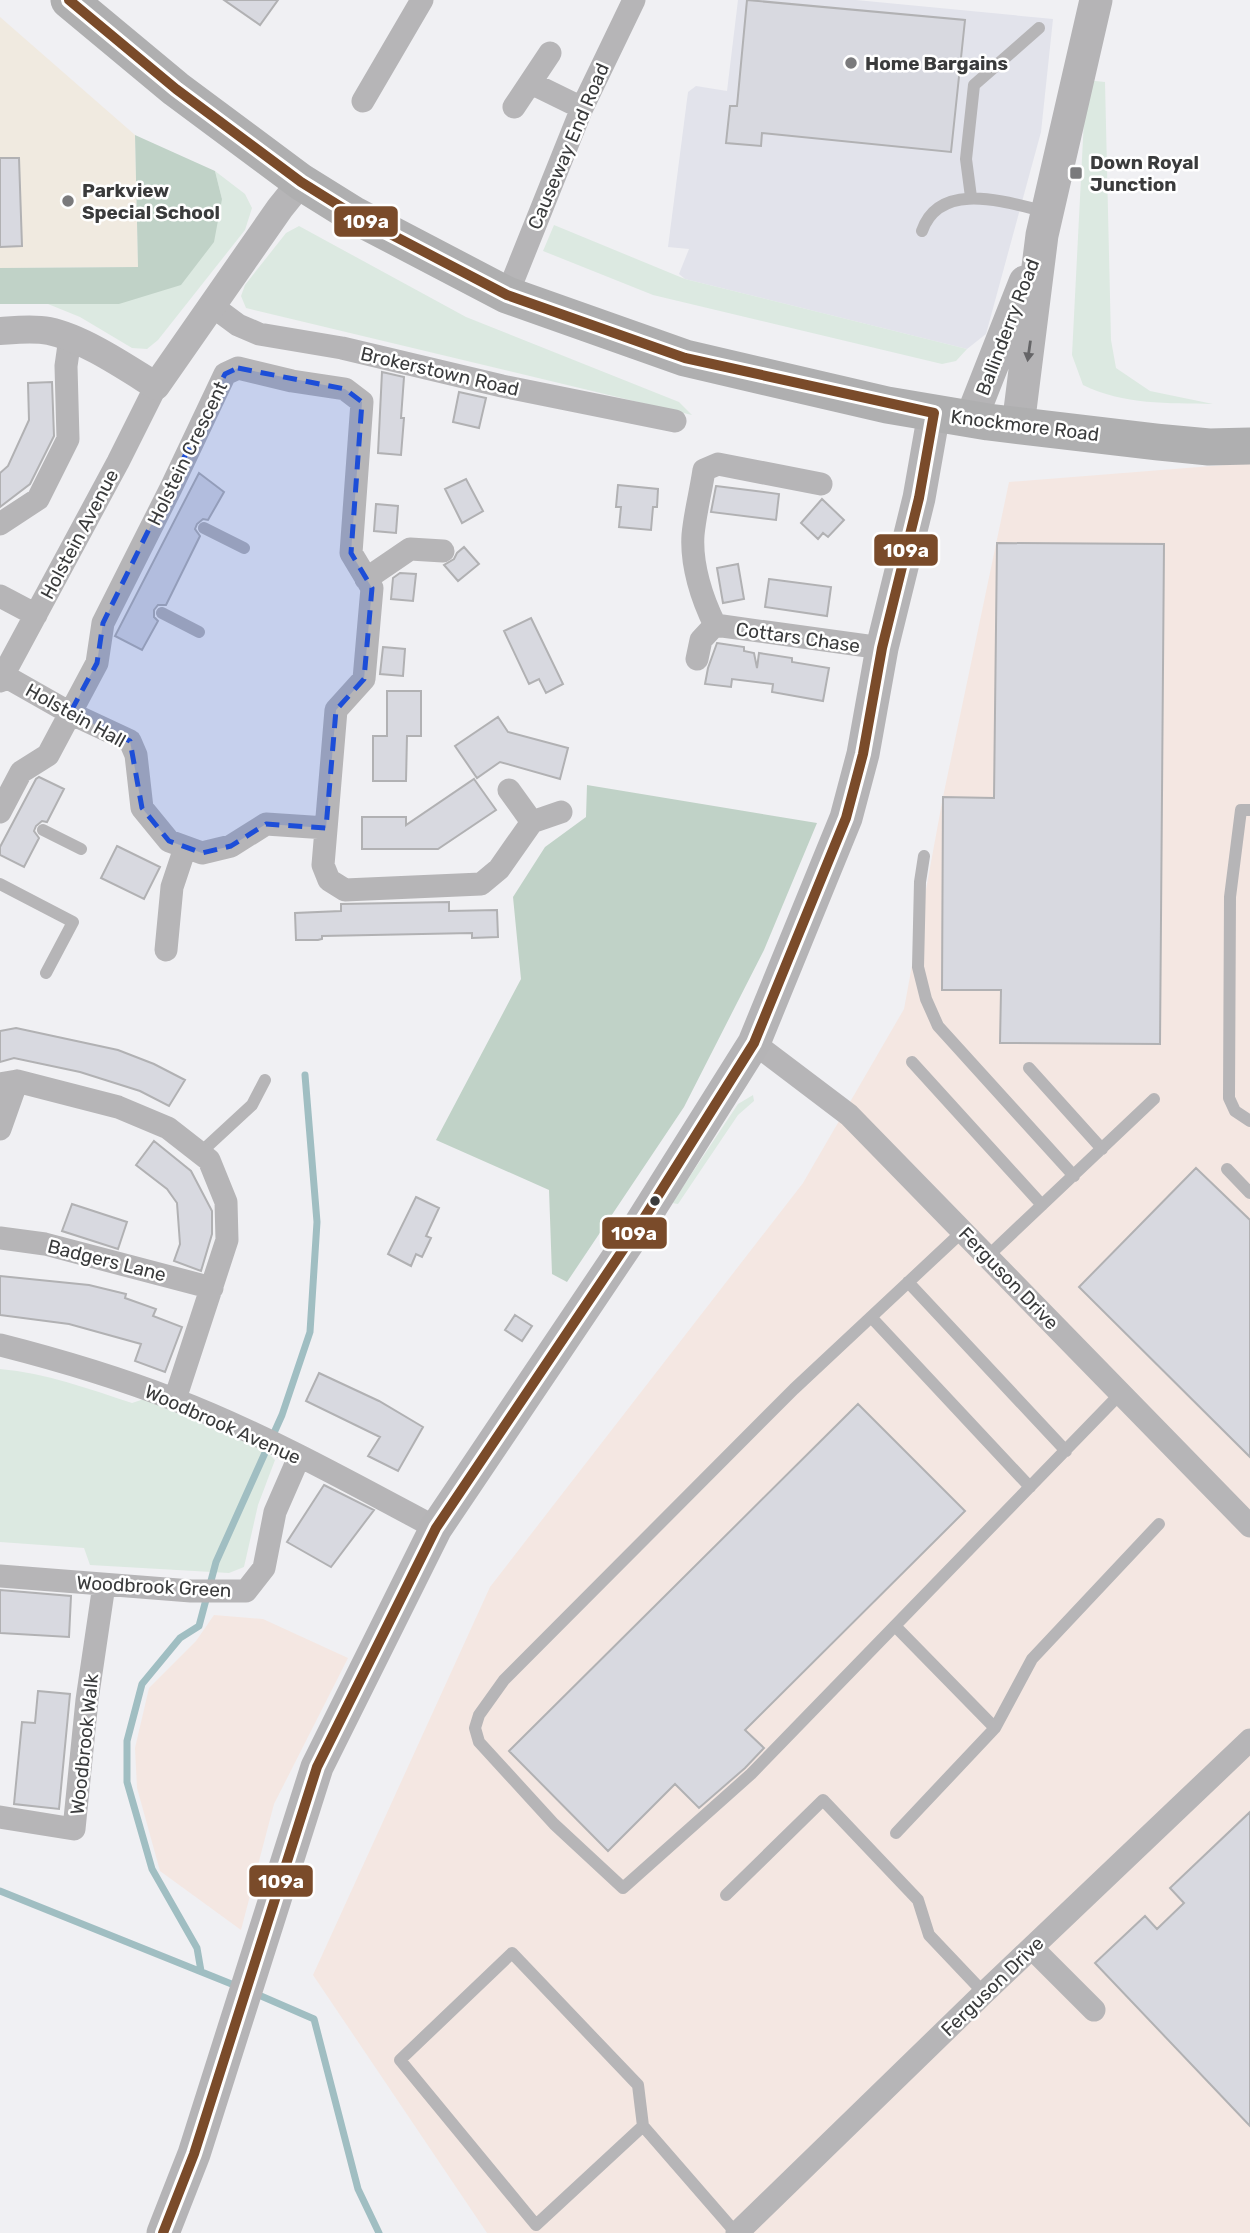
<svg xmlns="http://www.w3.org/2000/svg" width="1250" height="2233" font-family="Rubik,sans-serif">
	<rect width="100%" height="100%" fill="#f0f0f3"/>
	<!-- built -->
	<path fill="#e2e3eb" d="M738,0H856L1053,19L1041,132L986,334L967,349L685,279L679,274L689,249L668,247L688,92L696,86L727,91Z"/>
	<!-- industrial -->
	<path fill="#f4e7e2" d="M1250,463V2233H487L313,1975L490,1587L803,1183L904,1009L943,797L1009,482Z
		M214,1615L263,1619L348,1658L274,1804L241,1930L160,1871L137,1788L135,1748L149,1688L196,1641Z"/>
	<!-- education -->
	<path fill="#f0eae0" d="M0,17L135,135L138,267L0,268Z"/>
	<!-- green -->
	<path fill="#dce9e1" d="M1086,80L1105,82L1111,340L1116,368L1150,391L1213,404C1169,403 1123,405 1083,385L1072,355Z
		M215,171L245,194L252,208L245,230L158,340L147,349L132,348L80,317L48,304H119L222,199Z
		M554,225L685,279L967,349L956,361L942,364L653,295L543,251Z
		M299,226L466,317L679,402L692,415L246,308L241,296L245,285L286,233Z
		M753,1095L754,1101L738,1115L678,1204L672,1203L738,1104Z
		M0,1369C46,1373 89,1389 132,1403L144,1399L266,1451L275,1460L258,1505L244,1567L229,1573L90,1565L84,1548L0,1542Z"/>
	<!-- forest -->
	<path fill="#c0d2c7" d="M135,135L215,171L222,199L214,242L181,285L119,304H0V268L138,267Z
		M587,785L817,823L764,950L684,1107L567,1282L552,1274L549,1190L436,1140L521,979L513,897L545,847L586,817Z"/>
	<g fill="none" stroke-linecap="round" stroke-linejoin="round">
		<!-- stream -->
		<path stroke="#a0bec2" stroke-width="7" d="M0,1891L239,1987
			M201,1971L197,1948L152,1869L127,1782V1741L142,1684L180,1638L199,1626L216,1562L282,1415L310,1332L317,1222L305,1075
			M254,1993L314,2019L358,2189L379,2233"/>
	</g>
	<!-- building -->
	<path fill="#d8d9e0" stroke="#b1b1b3" stroke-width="2" d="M224,0H278L260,25Z
		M747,0L965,20L951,152L762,133L761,146L726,143L730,106H737Z
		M0,158H19L22,246L0,247Z
		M382,372L404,377L401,418H404L401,455L378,453Z
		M52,382L54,436L30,484L0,507V473L8,466L29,420L28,383Z
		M459,392L486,398L479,428L453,422Z
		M199,473L224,492L208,520L203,519L197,524L195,529L200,536L166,605H158L154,610V617L158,621L142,650L115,636Z
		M466,479L483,511L462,523L445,489Z
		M618,485L658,489L657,507H653L651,530L619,527L621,507H616Z
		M716,486L779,494L776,520L711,512Z
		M822,499L844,520L828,537L823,533L818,539L801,523Z
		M376,504L398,506L396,533L374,531Z
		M997,543L1164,544L1160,1044L1000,1043L1001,990H942L943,797L994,798Z
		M464,547L479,564L458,581L444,565L454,559L457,553Z
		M738,564L744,599L723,603L717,568Z
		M400,573L416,574L413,601L391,599L393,578Z
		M769,579L831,587L827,616L765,607Z
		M531,618L563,684L546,693L539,679L529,684L504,631Z
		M717,643L744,647V651L754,653L757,668L759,653L792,658V662L829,668L823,701L772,692L773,684L732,679L731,687L705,684L708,668Z
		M383,647L405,649L403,676L380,674Z
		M387,691H421V736H407L406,781H373V736H387Z
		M498,717L508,732L568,748L560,779L500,762L477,778L455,746Z
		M39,777L64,789L47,822L42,821L36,826L34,831L39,838L24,867L0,855V847L36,779Z
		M474,779L496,810L438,849H362V817H406V825Z
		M117,846L160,867L144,899L101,878Z
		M449,902V911L497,910L498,937L472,938V933L322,936V939L318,940H296L295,913L341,911V904Z
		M16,1028L118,1050L154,1064L185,1080L169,1106L140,1091L80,1072L14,1058L0,1062V1031Z
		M154,1141L191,1171L212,1211V1234L201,1271L174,1261L180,1244L177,1203L167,1189L136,1165Z
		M1196,1168L1250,1220V1457L1079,1287Z
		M416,1197L439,1208L426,1236L431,1238L422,1257L416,1254L411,1266L388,1254Z
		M72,1204L127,1222L118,1249L62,1231Z
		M0,1276L89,1285L126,1294L125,1298L156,1309L153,1316L182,1327L165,1372L135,1361L141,1344L69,1324L0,1315Z
		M515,1315L532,1326L522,1341L505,1330Z
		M319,1373L379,1401L423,1427L398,1471L368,1456L380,1437L306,1401Z
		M858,1404L965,1511L745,1730L764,1748L745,1768L699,1808L675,1784L608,1851L509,1751Z
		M324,1485L374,1510L331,1567L287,1542Z
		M0,1590L71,1596L69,1637L0,1633Z
		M38,1691L70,1694L59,1809L14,1804L22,1722L35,1723Z
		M1250,1812V2126L1095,1963L1145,1916L1157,1929L1184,1903L1170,1888Z"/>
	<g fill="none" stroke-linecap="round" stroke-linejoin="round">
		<!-- service -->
		<path stroke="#b6b5b7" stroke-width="12" d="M971,197L966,159L974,85L1039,28
			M922,231C940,179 1008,203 1047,212
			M204,528L244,548
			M162,613L199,632
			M1250,810H1241L1230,897L1229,1098L1235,1111L1250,1121
			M43,830L81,849
			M924,856L920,882L918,967L926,999L938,1026L1074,1176
			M0,884L73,922L46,973
			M912,1062L1042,1205
			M1029,1068L1102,1149
			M200,1153L252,1105L265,1080
			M1227,1169L1250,1193
			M963,1231L794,1389L504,1680L479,1715L475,1728L479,1742L554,1824L623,1888L751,1774L1121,1393
			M988,1256L1154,1099
			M908,1282L1066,1451
			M871,1317L1030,1487
			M896,1627L995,1728
			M896,1833L995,1728L1032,1659L1159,1524
			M726,1895L823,1800L918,1900L929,1935L984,1993
			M643,2126L536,2225L400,2060L512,1953L638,2085L643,2126L736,2233"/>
		<!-- minor -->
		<path stroke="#b6b5b7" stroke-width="23" d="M531,83L582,108
			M363,101L422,0
			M514,107L550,53
			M507,295L582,108L634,0
			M211,305L238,325L259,334L342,348L502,386L675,421
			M821,484L718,464L704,470C701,491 695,513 693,535C691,565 702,599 715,625L882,648
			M0,524L38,499L68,439L66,366L70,338
			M366,579L410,549L443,551
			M0,596L36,615
			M697,659L701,640L715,625
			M3,675L70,713L130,741L136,755L142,808L169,841L202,853L231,846L266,824L326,828
			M0,681L118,462L156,386
			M509,790L532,822
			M0,812L21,772L48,755L97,663L103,623L171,488L225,374L238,368L292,381L345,389L362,402L351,553L372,588L364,679L336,710L323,865L329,880L345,890L481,884L499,869L532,822L561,812
			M166,950L172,887L185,848
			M754,1043L849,1115L1250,1526
			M0,1084L17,1081L118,1107L168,1128L209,1160L226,1202L227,1240L175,1399
			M0,1129L17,1081
			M0,1238L45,1244L212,1288
			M0,1345C59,1360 116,1377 173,1399C262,1433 352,1483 436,1528
			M0,1576L191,1591H246L264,1568L275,1512L299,1457
			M0,1817L74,1829L87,1700L104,1585
			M1032,1948L1094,2010
			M737,2233L984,1993L1250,1740"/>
		<!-- tertiary -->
		<path stroke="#b6b5b7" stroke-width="28" d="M0,331C16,330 33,328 49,331C83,338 127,368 156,386L280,208L301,182"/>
		<!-- secondary -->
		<path stroke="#b5b4b6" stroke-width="33" d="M971,419L1025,282
			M1018,426L1042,235L1096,0
			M163,2233L194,2154L317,1767L436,1528L639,1226L754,1043L846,818L863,754L882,648L919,498L934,413"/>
		<!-- primary -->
		<path stroke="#afafb0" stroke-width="37" d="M69,0L176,89L301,182L354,215L507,295L685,358L887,405L988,422L1157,442L1209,447L1250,446"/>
		<defs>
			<path id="bus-1" d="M69,0L176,89L301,182L354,215L507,295L685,358L934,413L919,498L882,648L863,754L846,818L754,1043L639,1226L436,1528L317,1767L194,2154L163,2233"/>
		</defs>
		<!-- bus-1 casing -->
		<use href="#bus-1" stroke="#fff" stroke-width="16"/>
		<!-- bus-1 -->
		<use href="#bus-1" stroke="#7a4b2a" stroke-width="10"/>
	</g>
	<!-- one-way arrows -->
	<defs><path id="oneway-solid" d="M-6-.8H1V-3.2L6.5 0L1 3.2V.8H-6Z" transform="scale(1.75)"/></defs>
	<use fill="#656567" href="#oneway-solid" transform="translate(1029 351) rotate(98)"/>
	<!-- marked area -->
	<path fill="#1d4ed8" fill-opacity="0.2" stroke="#1d4ed8" stroke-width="5" stroke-dasharray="14 9" stroke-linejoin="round" d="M238,368L345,389L362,402L351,553L372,588L364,679L336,710L326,828L266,824L231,846L202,853L169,841L142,808L130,741L70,713L97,663L103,623L225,374Z"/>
	<!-- markers -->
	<g fill="#7a7a7c" stroke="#fff" stroke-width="2.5">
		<circle cx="851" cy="63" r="7"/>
		<rect x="1069" y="166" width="14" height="14" rx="3.5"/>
		<circle cx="68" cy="201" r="7"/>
	</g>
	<circle fill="#3a3b3c" stroke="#fff" stroke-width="2.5" cx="655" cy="1201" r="6"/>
	<g text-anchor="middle" stroke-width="5" stroke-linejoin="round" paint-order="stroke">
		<!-- poi labels -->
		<g font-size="19" font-weight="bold" fill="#3a3b3c" stroke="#fff" text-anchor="start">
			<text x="865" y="70">Home Bargains</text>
			<text x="1090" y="169">Down Royal<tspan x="1090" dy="22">Junction</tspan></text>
			<text x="82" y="197">Parkview<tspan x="82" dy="22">Special School</tspan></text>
		</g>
		<!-- street labels -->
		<g font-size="19" fill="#3a3b3c" stroke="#fff">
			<text transform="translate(568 146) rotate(-67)" y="7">Causeway End Road</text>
			<text transform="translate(1007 327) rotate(-69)" y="7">Ballinderry Road</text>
			<text transform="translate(440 371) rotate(13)" y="7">Brokerstown Road</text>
			<text transform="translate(1025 425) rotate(7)" y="7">Knockmore Road</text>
			<text transform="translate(187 453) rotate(-64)" y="7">Holstein Crescent</text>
			<text transform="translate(79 534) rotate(-62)" y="7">Holstein Avenue</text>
			<text transform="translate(798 637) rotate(8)" y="7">Cottars Chase</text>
			<text transform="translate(76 715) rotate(29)" y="7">Holstein Hall</text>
			<text transform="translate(107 1260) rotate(14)" y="7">Badgers Lane</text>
			<text transform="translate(1009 1278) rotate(46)" y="7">Ferguson Drive</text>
			<text transform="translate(223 1424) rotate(24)" y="7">Woodbrook Avenue</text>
			<text transform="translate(154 1586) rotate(3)" y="7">Woodbrook Green</text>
			<text transform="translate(84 1744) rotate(-84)" y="7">Woodbrook Walk</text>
			<text transform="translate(992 1986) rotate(-44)" y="7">Ferguson Drive</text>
		</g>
	</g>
	<g stroke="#fff" stroke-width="2.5">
		<rect x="333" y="205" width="66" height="33" rx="7" fill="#7a4b2a"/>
		<rect x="873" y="533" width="66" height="34" rx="7" fill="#7a4b2a"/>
		<rect x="601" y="1216" width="67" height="34" rx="7" fill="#7a4b2a"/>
		<rect x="248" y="1864" width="66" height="34" rx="7" fill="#7a4b2a"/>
	</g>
	<g font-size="19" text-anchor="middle" font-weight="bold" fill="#fff">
		<text x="366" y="228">109a</text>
		<text x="906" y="557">109a</text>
		<text x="634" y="1240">109a</text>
		<text x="281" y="1888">109a</text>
	</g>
</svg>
